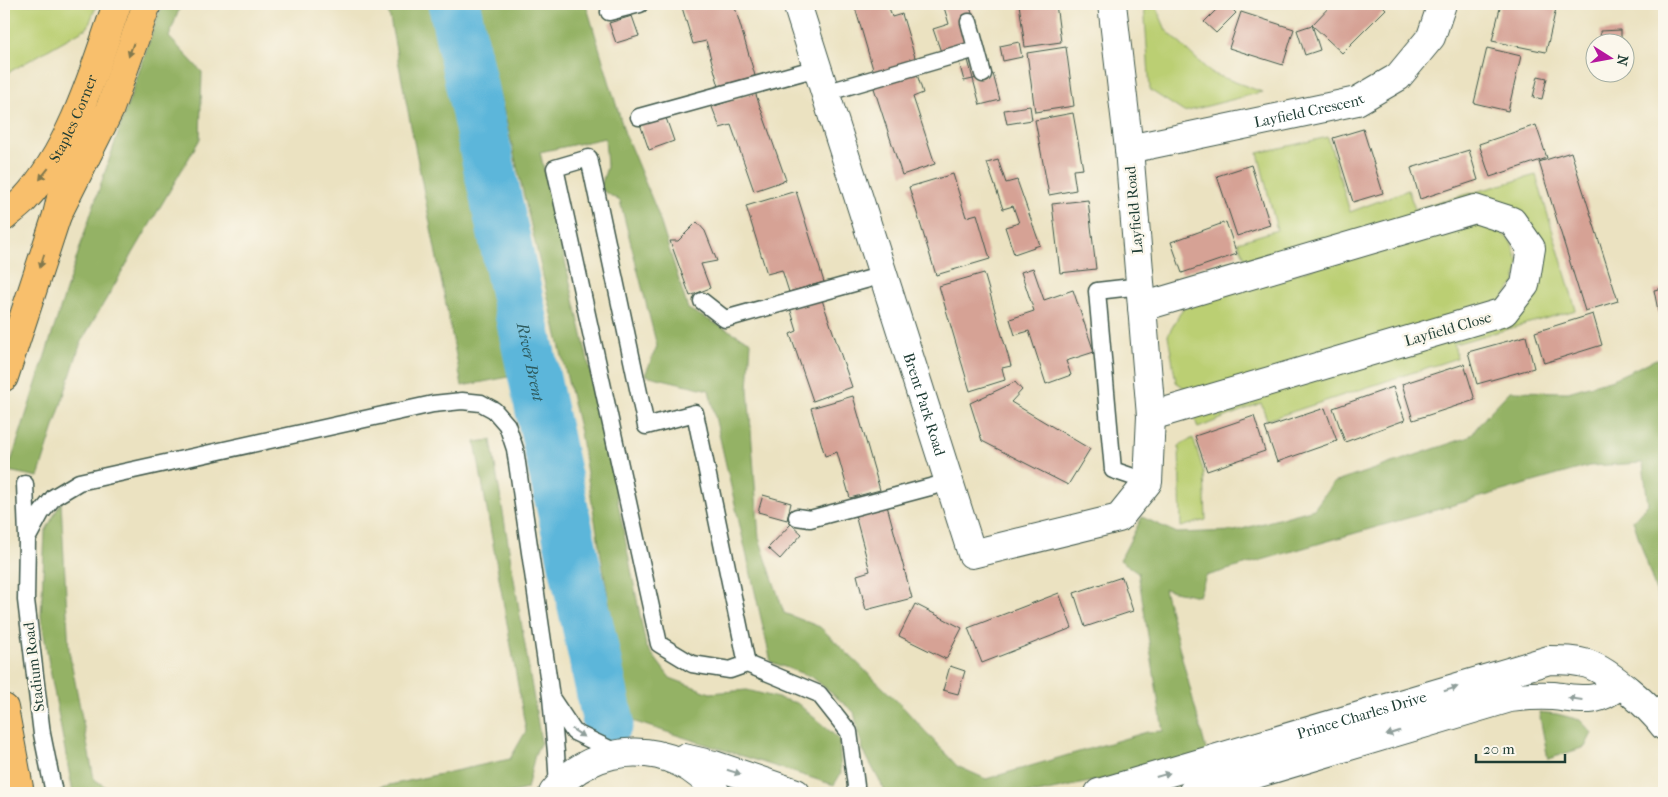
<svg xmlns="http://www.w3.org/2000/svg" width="1668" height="797" font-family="'IM FELL French Canon',serif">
	<rect width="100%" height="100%" fill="#fbf7ec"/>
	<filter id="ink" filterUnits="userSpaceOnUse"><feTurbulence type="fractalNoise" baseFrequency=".02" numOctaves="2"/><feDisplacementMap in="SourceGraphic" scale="10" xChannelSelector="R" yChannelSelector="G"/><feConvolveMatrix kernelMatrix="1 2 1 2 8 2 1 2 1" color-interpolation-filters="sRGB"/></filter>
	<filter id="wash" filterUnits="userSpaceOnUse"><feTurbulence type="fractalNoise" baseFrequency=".0096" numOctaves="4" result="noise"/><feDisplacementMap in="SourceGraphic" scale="20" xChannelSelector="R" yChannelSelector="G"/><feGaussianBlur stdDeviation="1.12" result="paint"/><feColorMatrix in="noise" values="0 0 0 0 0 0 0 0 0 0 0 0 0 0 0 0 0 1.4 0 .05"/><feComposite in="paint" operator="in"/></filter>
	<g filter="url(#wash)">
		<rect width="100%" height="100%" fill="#ebe2c1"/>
		<!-- green -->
		<path fill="#bbcf73" stroke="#6d8654" d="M4,4H97L88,27L4,75Z
			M1144,4H1155L1166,30L1211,73L1262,92L1184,112L1150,90Z
			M1328,137L1350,212L1408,190L1415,209L1536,175L1576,310L1454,344L1457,358L1267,420L1261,403L1198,428L1194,416L1511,318L1541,247L1477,204L1182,288L1179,279L1245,258L1238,242L1277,230L1258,153Z
			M1467,221L1491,222L1511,242L1519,264L1515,283L1498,304L1193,394L1176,382L1168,335L1183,308Z
			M1193,438L1204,473L1206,520L1181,527L1179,446Z"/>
		<!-- forest -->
		<path fill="#94b265" stroke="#5a784c" d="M162,4H181L169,37L202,72L200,139L81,342L38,477L8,471L90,216Z
			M387,4H438L485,206L519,375L462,386Z
			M476,4H586L625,134L657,211L688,309L751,342L748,389L759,538L784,613L820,627L902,706L957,766L986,779L1147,732L1163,731L1138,572L1120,560L1142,517L1177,533L1235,531L1314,509L1333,483L1469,437L1488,414L1510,391L1568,392L1613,379L1656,359L1664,360V611L1660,604L1633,520L1648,504L1643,463L1589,466L1206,576L1199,596L1164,589L1207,753L1160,767L1038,793H886L863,750L854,712L812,677L771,662L709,390L645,375L657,346L620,201L600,189L607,167L605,138L540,152L603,426L646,646L670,678L710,693L747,690L797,703L839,739L841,773L834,785L629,720L580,432L505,116Z
			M491,440L541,742L535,754L527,789L509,793H353L510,759L526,731L475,442Z
			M61,502L69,651L94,779L115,793H73L49,664L41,616L45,532Z
			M1539,712L1557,714L1580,720L1592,733L1585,747L1548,759Z"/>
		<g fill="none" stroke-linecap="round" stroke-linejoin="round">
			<!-- river -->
			<path stroke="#5cb6da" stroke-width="52" id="s1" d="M454,4L608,720"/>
		</g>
		<g id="blocks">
			<!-- building -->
			<path fill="#d6a295" d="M681,4H734L756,79L720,90L706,41L693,44Z
				M854,4H888L892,17L902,14L917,64L875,76Z
				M943,4H969L973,16L971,43L941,52L933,29L949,24Z
				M1019,4H1056L1061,42L1025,47Z
				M1222,4H1227L1236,13L1216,33L1204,22Z
				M1332,4H1381L1386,9L1342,53L1312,25Z
				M1501,4H1557L1546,52L1492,41Z
				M1241,12L1294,29L1283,65L1229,48Z
				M632,16L639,36L616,43L609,23Z
				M1312,25L1320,50L1305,55L1297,30Z
				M1621,30V42H1601L1600,31Z
				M1019,42L1022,57L1003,61L1000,46Z
				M1066,47L1074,106L1035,112L1027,53Z
				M1487,48L1521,56L1508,111L1474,103Z
				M968,60L973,79L964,81L959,62Z
				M915,68L923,93L913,97L935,164L902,175L872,82Z
				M993,74L1000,100L980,105L973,79Z
				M1538,76L1547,78L1542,99L1533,97Z
				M755,92L786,180L754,191L731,125L720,128L712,107Z
				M1030,106L1032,120L1007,124L1004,110Z
				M1073,113L1083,169L1073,170L1076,190L1049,195L1035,120Z
				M665,115L674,141L649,150L640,124Z
				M1536,125L1547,158L1490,177L1479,144Z
				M1363,129L1383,193L1353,202L1333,138Z
				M1469,150L1478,180L1420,199L1411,168Z
				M1571,152L1618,301L1585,311L1539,162Z
				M998,160L1006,183L1017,180L1040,245L1014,254L1005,227L1019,223L1013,206L1003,209L987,163Z
				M1251,165L1270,225L1237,236L1217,176Z
				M953,174L966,217L977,214L990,259L936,275L909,187Z
				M796,191L824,282L789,292L782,270L767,274L746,206Z
				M1088,200L1096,269L1060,273L1052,204Z
				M697,222L705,231L717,261L701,264L710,288L690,296L670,241H678Z
				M1226,222L1237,254L1182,273L1171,242Z
				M1033,268L1044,300L1073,290L1094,352L1066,361L1071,375L1046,384L1029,331L1015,335L1010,319L1034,311L1021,272Z
				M984,273L1011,366L1002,368L1005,380L970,391L939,286Z
				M1664,288V325L1661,326L1654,290Z
				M821,297L852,387L813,401L790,334L797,331L790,308Z
				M1593,314L1602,345L1544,363L1535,332Z
				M1526,336L1534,368L1477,384L1468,352Z
				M1464,364L1475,400L1413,420L1402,384Z
				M1015,382L1022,390L1011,402L1090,449L1068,485L982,441L970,403Z
				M1393,387L1405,420L1345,442L1333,408Z
				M853,396L880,490L850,498L837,452L825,456L811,408Z
				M1325,408L1337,441L1277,462L1265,428Z
				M1254,416L1265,451L1207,471L1195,436Z
				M763,495L791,503L787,520L758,512Z
				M886,502L912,598L866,610L857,575L870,571L854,511Z
				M791,524L802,534L780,559L768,548Z
				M1122,577L1133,611L1085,627L1074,593Z
				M1059,593L1072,628L982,663L968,628Z
				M915,604L962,628L946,659L899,636Z
				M950,666L965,671L958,694L943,690Z"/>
		</g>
	</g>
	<g filter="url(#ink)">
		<use href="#blocks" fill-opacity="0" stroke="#3e5649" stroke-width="1"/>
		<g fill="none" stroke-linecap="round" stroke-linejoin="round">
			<defs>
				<path id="service" d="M609,12L640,4
					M969,22L983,74
					M825,93L976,49
					M639,117L817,68
					M1141,286L1097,291L1113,470L1148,482
					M702,301L725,319L883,275
					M25,484L27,537
					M797,517L810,519L949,482
					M747,664L695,413L646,426L589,158L555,168L659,644L692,664L730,670L747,664L819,694L849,732L856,786L855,793
					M552,699L574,732L618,753
					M54,793L42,734L26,600L27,539L41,513L54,497L79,482L433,404L462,401L481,403L494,410L507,425L515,449L551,697L556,753L558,787"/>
				<g id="minor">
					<path id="s2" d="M797,4L972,554L1119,518L1148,482L1151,416L1129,149L1112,4"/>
					<path id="s3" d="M1129,149L1357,101L1398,77L1431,37L1442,4"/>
					<path d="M1142,307L1475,209L1512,221L1531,248L1525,285L1504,312L1151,416"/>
					<path d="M684,758L714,765L796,793"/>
					<path d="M553,793C593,740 676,738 716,793"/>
					<path id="s4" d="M1099,793L1549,660C1562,660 1575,660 1588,664C1610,672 1650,707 1664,726"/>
					<path d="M1192,793L1510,698C1525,696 1539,695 1553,696C1582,699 1595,705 1619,685"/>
				</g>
				<g id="trunk">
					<path id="s5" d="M4,217C10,212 18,206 24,200C72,149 95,68 117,4"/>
					<path d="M4,377L57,215L83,101"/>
					<path d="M4,708L20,793"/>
				</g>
				<path id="motorway" d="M57,215L109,111L147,4"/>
			</defs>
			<!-- service casing -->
			<use href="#service" stroke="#3e5649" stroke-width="19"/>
			<!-- minor casing -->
			<use href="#minor" stroke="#3e5649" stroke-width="30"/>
			<!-- trunk casing -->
			<use href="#trunk" stroke="#3e5649" stroke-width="30"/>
			<!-- motorway casing -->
			<use href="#motorway" stroke="#3e5649" stroke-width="30"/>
			<!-- service -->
			<use href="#service" stroke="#fff" stroke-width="16"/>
			<!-- minor -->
			<use href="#minor" stroke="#fff" stroke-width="28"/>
			<!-- trunk -->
			<use href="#trunk" stroke="#f8bf6c" stroke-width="28"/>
			<!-- motorway -->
			<use href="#motorway" stroke="#f8bf6c" stroke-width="28"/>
		</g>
		<!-- one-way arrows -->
		<defs><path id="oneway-solid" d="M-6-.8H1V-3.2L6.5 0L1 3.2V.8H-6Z" transform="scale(1.25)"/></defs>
		<g fill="#81784d">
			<use href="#oneway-solid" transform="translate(131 50) rotate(110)"/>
			<use href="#oneway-solid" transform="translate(44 174) rotate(128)"/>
			<use href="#oneway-solid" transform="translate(42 261) rotate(108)"/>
		</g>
		<g fill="#8f9e9a">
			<use href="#oneway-solid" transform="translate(1451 689) rotate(-17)"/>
			<use href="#oneway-solid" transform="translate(1575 699) rotate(-172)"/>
			<use href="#oneway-solid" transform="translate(578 733) rotate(34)"/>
			<use href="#oneway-solid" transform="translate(1393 733) rotate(163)"/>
			<use href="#oneway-solid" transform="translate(734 772) rotate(18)"/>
			<use href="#oneway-solid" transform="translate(1163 775) rotate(-16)"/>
		</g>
	</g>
	<g text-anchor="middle" stroke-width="5" stroke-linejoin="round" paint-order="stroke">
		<!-- street labels -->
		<g font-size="15" fill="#1f3d34" stroke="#fbf7ec">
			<text dy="5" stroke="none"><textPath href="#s3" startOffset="184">Layfield Crescent</textPath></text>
			<text dy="5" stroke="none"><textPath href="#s5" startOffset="122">Staples Corner</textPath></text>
			<text transform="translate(1134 210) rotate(-95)" y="5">Layfield Road</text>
			<text transform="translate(1448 329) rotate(-16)" y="5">Layfield Close</text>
			<text dy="5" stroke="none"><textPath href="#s2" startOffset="420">Brent Park Road</textPath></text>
			<text transform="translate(34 667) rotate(-97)" y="5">Stadium Road</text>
			<text dy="5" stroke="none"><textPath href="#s4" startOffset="274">Prince Charles Drive</textPath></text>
		</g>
		<!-- water labels -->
		<g font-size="16" font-style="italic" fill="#2e5b5e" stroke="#fbf7ec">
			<text dy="6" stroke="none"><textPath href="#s1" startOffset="366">River Brent</textPath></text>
		</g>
	</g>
	<!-- margin -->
	<rect width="1668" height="797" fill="none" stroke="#fbf7ec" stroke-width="20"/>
	<!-- north arrow -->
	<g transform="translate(1610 58) rotate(101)"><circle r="24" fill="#fbf7ec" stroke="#a3ada2"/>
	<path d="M0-4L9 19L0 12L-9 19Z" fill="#b5179e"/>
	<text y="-8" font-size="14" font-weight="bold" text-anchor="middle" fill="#1f3d34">N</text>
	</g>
	<!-- scale -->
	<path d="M1476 754v8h89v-8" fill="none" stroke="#1f3d34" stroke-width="2.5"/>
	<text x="1483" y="754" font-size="15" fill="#1f3d34" stroke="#fbf7ec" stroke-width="4" paint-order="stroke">20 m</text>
</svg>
